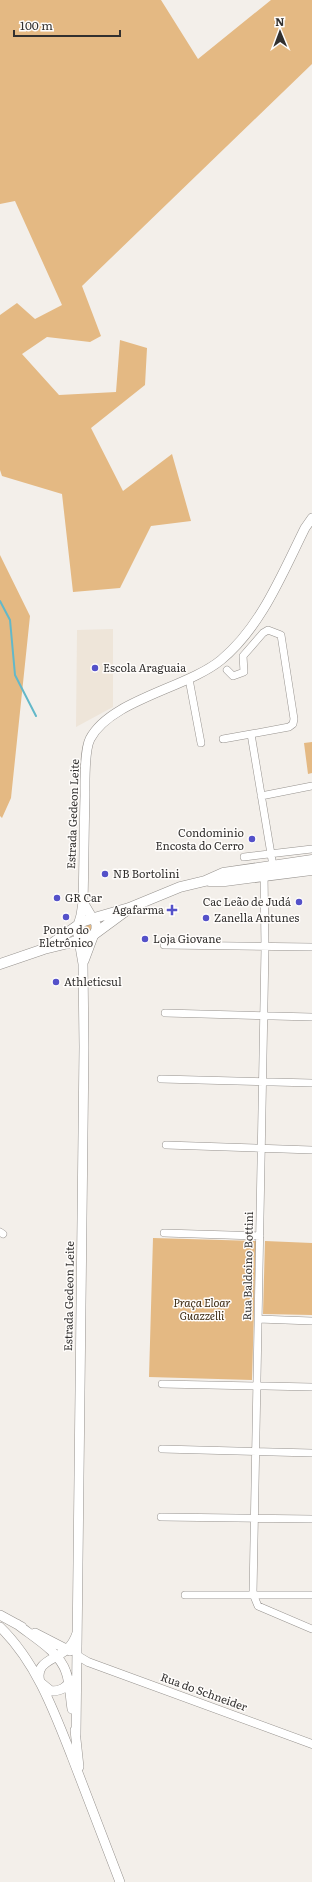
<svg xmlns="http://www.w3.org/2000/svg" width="312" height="1882" font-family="Literata,serif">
	<rect width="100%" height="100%" fill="#f3efea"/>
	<!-- built -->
	<path fill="#eee5d9" d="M113,629V707L76,727L77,630Z"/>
	<!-- green -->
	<path fill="#e4b983" d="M0,0H161L198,59L271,0H312V64L82,286L101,336L90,342L47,337L22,354L59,395L116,392L120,340L147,348L145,385L91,428L123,491L172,454L191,521L151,526L120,588L73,592L62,494L2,476L0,470V315L17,303L35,319L62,305L15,201L0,204Z
		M0,555L30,616L11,798L2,818L0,816Z
		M312,742V773L308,774L304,743Z
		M91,924L93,933L84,934L81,927Z
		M153,1238L256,1241L252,1380L149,1377Z
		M265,1241L312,1243V1315L263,1314Z"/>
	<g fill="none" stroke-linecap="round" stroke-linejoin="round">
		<!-- stream -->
		<path stroke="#63b8c9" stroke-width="2" d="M0,601L10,620L15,675L36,716"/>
		<defs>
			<path id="minor" d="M227,670L233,676L244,672L243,656L263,633L268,630L281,635L294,719L293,724L289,727L251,734L273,866
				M189,679L201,743
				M223,739L251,734
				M261,796L312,786
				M244,857L312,849
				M264,872L265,948L253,1594L258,1606L312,1629
				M164,945L312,947
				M165,1013L312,1017
				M161,1079L312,1083
				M166,1145L312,1150
				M0,1232L3,1234
				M164,1233L260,1236
				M258,1319L312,1321
				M162,1384L312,1387
				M162,1449L312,1453
				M161,1517L312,1519
				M185,1595H312"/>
			<path id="tertiary" d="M78,1656L88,1662L312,1744"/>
			<path id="secondary" d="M83,902L96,924V929L84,961
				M0,1615L22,1627
				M17,1624C33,1637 59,1651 66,1672C70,1683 70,1697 72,1709
				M0,1627C36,1662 54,1711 72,1757C88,1798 104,1840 120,1882
				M35,1633L70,1651
				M71,1680C66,1688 61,1691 51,1691L40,1682C34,1661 56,1660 67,1649C72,1645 75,1639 77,1633
				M75,1730L79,1767
				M76,1735L84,1047L83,964L77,929L81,915L83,902C84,867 84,831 85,796C85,782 84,751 90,739C110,700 187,688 221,660C261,627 282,574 305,528L312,518"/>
			<path id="primary" d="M209,881H225L312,870
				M44,949L84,921L129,908L180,887L205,881L223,873L312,860
				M0,964L44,949L89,938L127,910"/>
		</defs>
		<!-- minor casing -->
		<use href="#minor" stroke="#96928e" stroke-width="8"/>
		<!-- tertiary casing -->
		<use href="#tertiary" stroke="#96928e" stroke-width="9"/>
		<!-- secondary casing -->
		<use href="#secondary" stroke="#96928e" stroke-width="10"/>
		<!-- primary casing -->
		<use href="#primary" stroke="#96928e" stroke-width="11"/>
		<!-- minor -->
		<use href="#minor" stroke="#fff" stroke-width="7"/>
		<!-- tertiary -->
		<use href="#tertiary" stroke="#fff" stroke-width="8"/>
		<!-- secondary -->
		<use href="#secondary" stroke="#fff" stroke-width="9"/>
		<!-- primary -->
		<use href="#primary" stroke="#fff" stroke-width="10"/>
	</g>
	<!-- markers -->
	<g fill="#5451c9" stroke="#fffdfb" stroke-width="1.5">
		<circle cx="95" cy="668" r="4"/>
		<circle cx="252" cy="839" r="4"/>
		<circle cx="105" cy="874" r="4"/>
		<circle cx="57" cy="898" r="4"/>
		<circle cx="299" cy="902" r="4"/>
		<path d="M170 904h4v4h4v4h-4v4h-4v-4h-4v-4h4z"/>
		<circle cx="66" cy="917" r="4"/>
		<circle cx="206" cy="918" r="4"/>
		<circle cx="145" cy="939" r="4"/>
		<circle cx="56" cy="982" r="4"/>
	</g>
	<g text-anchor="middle" stroke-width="3" stroke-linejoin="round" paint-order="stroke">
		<!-- poi labels -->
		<g font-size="11" fill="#32302f" stroke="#fffdfb" text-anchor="start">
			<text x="103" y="672">Escola Araguaia</text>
			<text x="244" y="837" text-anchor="end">Condominio<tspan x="244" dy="13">Encosta do Cerro</tspan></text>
			<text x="113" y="878">NB Bortolini</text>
			<text x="65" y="902">GR Car</text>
			<text x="291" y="906" text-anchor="end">Cac Leão de Judá</text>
			<text x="164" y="914" text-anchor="end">Agafarma</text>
			<text x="214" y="922">Zanella Antunes</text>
			<text x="66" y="934" text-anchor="middle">Ponto do<tspan x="66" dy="13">Eletrônico</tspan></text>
			<text x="153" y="943">Loja Giovane</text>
			<text x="64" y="986">Athleticsul</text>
		</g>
		<!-- street labels -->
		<g font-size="11" fill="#32302f" stroke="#fffdfb">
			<text transform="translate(73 814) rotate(-88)" y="4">Estrada Gedeon Leite</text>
			<text transform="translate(248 1266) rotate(-89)" y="4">Rua Baldoino Bottini</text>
			<text transform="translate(69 1296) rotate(-89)" y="4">Estrada Gedeon Leite</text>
			<text transform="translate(204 1692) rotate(20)" y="4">Rua do Schneider</text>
		</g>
		<!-- park labels -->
		<g font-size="11" font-style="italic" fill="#3c2a11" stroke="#fffdfb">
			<text x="202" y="1307">Praça Eloar<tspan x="202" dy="13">Guazzelli</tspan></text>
		</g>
	</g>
	<!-- north arrow -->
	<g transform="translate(280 32) rotate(359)" stroke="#fffdfb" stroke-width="3" paint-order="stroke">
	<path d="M0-3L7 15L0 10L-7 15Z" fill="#32302f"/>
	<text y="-6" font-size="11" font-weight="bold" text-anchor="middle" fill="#32302f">N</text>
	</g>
	<!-- scale -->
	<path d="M14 30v6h106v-6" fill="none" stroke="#32302f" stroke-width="2"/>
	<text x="20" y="30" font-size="12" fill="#32302f" stroke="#fffdfb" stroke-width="3" paint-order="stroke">100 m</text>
</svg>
